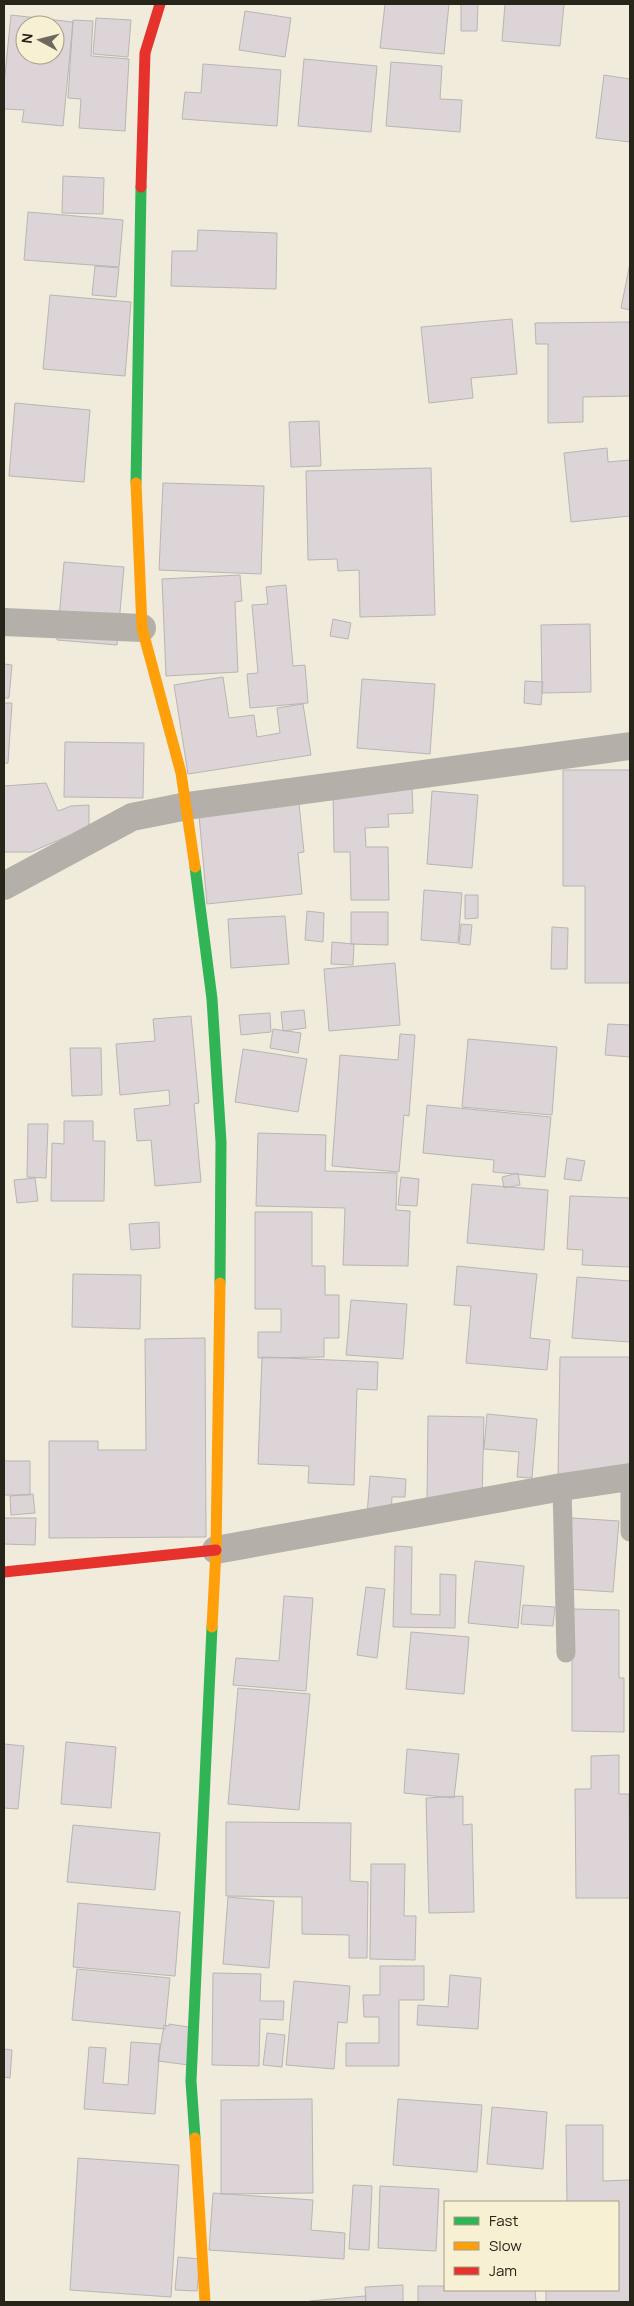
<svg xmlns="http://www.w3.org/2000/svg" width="634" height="2306" font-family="Manrope,sans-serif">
	<rect width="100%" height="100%" fill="#f0ebdb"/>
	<!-- building -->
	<path fill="#dcd4d7" stroke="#bab5b3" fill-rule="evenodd" d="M385,4H449L444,54L380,48Z
		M461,4H478L477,31H461Z
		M505,4H564L560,46L502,41Z
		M245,11L291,18L285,57L239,50Z
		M11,15L73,22L63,126L22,122L24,110L4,109V85ZM25,25H55V55H25Z
		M96,18L131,20L128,57L93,54Z
		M73,20L93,21L91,56L129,59L125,131L79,128L81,99L68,98Z
		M304,59L377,66L371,132L298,126Z
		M391,62L442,66L440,99L462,100L460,132L386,126Z
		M203,64L281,70L277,126L182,119L185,92L201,93Z
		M604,75L630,79V142L596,138Z
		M63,176L104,178L103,214L62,213Z
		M28,212L123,220L119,267L24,260Z
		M198,230L277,233L276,289L171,286L172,251H197Z
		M630,263V310L621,308Z
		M95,266L119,268L116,297L92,295Z
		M50,295L131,302L125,376L43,369Z
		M512,319L517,374L471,378L473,398L429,403L421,327Z
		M630,322V396L583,397V422L548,423V344H536L535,323Z
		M15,403L90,410L84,482L9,476Z
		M319,421L321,466L291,467L289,422Z
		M607,448L608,462L630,460V516L571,522L564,453Z
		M431,468L435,615L360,617L359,570L338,571L337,559L308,560L306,471Z
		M163,483L264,486L261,574L159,570Z
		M64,562L124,567L117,645L57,640Z
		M240,575L242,601L235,602L238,672L166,676L162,579Z
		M286,585L293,666L305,665L308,703L250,708L247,674L258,673L252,605L268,604L266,587Z
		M333,619L351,623L348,639L330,636Z
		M590,624L591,692L542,693L541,625Z
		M4,664L12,665L9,698H4Z
		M223,677L229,718L254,715L257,737L280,733L277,708L303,704L311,755L188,774L174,685Z
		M362,679L435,684L430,754L357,748Z
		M525,681L543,682L541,705L524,703Z
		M4,703H12L8,763H4Z
		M65,742L144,743L143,798L64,797Z
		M563,770H630V983H585V886H563Z
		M46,783L58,811L71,806L89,805V827L31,852H4V786Z
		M412,787L413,813L388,814L389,827L365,828L366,847H388L389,900H351L350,852H334L333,789Z
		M432,791L478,795L472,868L427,864Z
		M298,794L304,852L298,853L302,894L207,904L198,804Z
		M424,890L462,893L458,943L421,940Z
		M465,895H478V918L465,919Z
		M307,911L324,913L323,942L305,940Z
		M351,912H388V945L351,944Z
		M285,916L289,964L231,968L228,919Z
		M461,924L472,925L470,945L459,944Z
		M552,927L568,928L567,969H551Z
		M332,942L354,944L353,965L331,964Z
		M395,963L400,1025L329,1031L324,969Z
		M304,1010L306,1028L283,1031L281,1012Z
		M270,1013L271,1032L241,1035L239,1015Z
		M191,1016L199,1103L194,1104L201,1182L155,1186L151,1140L137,1141L134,1109L170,1105L169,1090L120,1095L116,1044L155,1041L153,1019Z
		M608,1024L630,1025V1057L605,1055Z
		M273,1029L301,1033L298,1053L270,1048Z
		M400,1034L415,1035L409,1116L404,1115L399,1172L332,1166L340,1055L398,1060Z
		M468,1039L557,1047L552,1115L462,1107Z
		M70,1048H101L102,1095L72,1096Z
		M243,1049L307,1059L298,1112L235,1102Z
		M427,1105L551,1117L545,1177L493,1172L494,1160L423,1153Z
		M64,1121H93V1141H105L104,1201H51L52,1143L64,1144Z
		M28,1124H48L46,1178L27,1177Z
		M258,1133L326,1135L325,1171L397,1173L396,1210L410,1211L408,1266L343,1265L345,1208L256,1206Z
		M567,1158L585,1161L581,1181L564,1179Z
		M518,1173L520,1185L504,1188L502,1177Z
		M401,1177L419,1179L417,1206L398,1205Z
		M35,1178L38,1201L17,1203L14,1180Z
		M472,1184L548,1190L544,1250L467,1243Z
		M570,1196L630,1198V1267L582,1265L583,1250L567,1249Z
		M255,1212H312V1266H325V1295H339V1338H324V1357L258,1358V1332H281V1309H255Z
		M159,1222L160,1248L131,1250L129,1224Z
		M457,1266L537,1274L530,1338L550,1340L547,1370L466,1363L471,1306L454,1305Z
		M73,1274L141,1275L140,1329L72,1327Z
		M577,1277L630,1281V1342L572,1338Z
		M351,1300L407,1304L403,1359L346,1355Z
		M205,1338L206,1537L49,1538V1441H98V1450H146L145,1339Z
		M262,1357L378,1362L377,1390L357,1389L354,1485L308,1483L309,1466L258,1464Z
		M560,1357H630V1480L558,1478Z
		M487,1414L537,1419L532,1478L517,1477L519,1452L484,1449Z
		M428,1416L484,1417L482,1502L427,1501Z
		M4,1461H30V1495H4Z
		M370,1476L406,1479L405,1497H392L391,1516L367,1515Z
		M33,1494L35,1513L11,1515L10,1496Z
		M4,1518H36L35,1545L4,1544Z
		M572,1518L619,1521L613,1592L567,1589Z
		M395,1546L412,1547L411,1614L440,1615V1574L456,1575L455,1628L393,1627Z
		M475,1561L524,1566L518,1628L468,1623Z
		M366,1587L385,1589L377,1658L357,1655Z
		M284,1596L313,1598L306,1691L233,1685L236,1658L279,1661Z
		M523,1605L555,1607L553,1626L521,1624Z
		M572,1609L619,1610V1678H624V1732L572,1731Z
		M411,1632L469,1637L464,1694L406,1689Z
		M238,1688L310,1694L299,1810L228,1804Z
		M66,1742L116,1747L111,1808L61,1804Z
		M4,1744L24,1746L18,1809L4,1808Z
		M407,1749L459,1754L454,1798L404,1793Z
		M619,1755V1794H629L630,1898H576L575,1789H591V1756Z
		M463,1796V1825L472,1824L474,1912L429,1913L426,1798Z
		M226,1822L351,1823L350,1881L368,1882L367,1958H349V1935L302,1934V1897L226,1896Z
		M73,1825L160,1833L155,1890L67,1882Z
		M371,1864H405L404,1916H416L415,1960L370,1959Z
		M228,1897L274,1901L269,1968L223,1964Z
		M78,1903L180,1912L175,1976L73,1967Z
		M380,1966H424V2000H399V2066H346V2043H379V2017H364L363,1995H380Z
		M77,1969L170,1978L165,2029L72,2020Z
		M213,1973L261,1974L260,2001H284L283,2020L260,2019L259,2066L212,2065Z
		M450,1975L481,1978L478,2029L417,2025L418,2005L448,2007Z
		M294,1981L350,1986L347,2023L338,2022L334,2069L286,2065Z
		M169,2024L195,2028L189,2065L158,2061L164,2025L169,2026Z
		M267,2033L285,2035L282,2067L263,2065Z
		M131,2042L160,2044L155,2114L84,2109L89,2047L106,2048L103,2083L128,2085Z
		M4,2049L12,2050L10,2078L4,2077Z
		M312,2099L313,2193L221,2194V2100Z
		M398,2099L482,2105L477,2172L393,2165Z
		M492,2107L547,2112L543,2169L487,2164Z
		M566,2125H603V2181L630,2180V2302H546V2290H618V2202H567Z
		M78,2158L179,2165L171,2297L70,2290Z
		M353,2185L372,2186L369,2250L349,2249Z
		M380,2186L439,2189L436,2251L378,2248Z
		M213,2193L313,2200L311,2230L345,2233L344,2259L209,2250Z
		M178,2257L200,2259L197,2291L175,2290Z
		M403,2285V2302H366L365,2287Z
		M418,2286H445V2290H535L536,2302H418Z
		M365,2296L366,2302H310V2301Z"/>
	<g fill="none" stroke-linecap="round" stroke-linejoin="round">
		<!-- lane -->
		<path stroke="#b4afa9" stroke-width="19" d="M630,1477V1532
			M562,1487L566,1653"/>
		<!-- street -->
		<path stroke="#b4afa9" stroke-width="28" d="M4,622L142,628
			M4,886L132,817L187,806L630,746
			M216,1550L562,1487L630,1477"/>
		<!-- fast -->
		<path stroke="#30b455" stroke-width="11" d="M136,483L141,187
			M195,867L212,999L221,1142L220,1283
			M195,2138L191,2081L212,1627"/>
		<!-- slow -->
		<path stroke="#ff9f0a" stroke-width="11" d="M136,483L142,628L181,773L195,867
			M212,1627L216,1550L220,1283
			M195,2138L205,2302"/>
		<!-- jam -->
		<path stroke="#e5322d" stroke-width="11" d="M141,187L145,53L160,4
			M4,1572L216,1550"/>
	</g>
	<!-- border -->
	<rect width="634" height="2306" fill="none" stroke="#272419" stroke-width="10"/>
	<!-- legend -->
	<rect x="444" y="2201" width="175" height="90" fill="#f8f0d3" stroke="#a49e89"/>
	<rect x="454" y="2217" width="25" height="8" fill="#30b455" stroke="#a49e89"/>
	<text x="489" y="2226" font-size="15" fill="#272419">Fast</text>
	<rect x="454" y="2242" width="25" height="8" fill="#ff9f0a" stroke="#a49e89"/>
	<text x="489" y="2251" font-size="15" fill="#272419">Slow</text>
	<rect x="454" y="2267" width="25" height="8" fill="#e5322d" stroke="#a49e89"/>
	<text x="489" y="2276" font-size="15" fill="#272419">Jam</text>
	<!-- north arrow -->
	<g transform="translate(40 40) rotate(277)"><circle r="24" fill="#f8f0d3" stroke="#a49e89"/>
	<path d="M0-4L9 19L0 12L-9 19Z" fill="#6d6a5d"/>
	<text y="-8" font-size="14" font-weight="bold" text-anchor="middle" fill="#272419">N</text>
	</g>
</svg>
